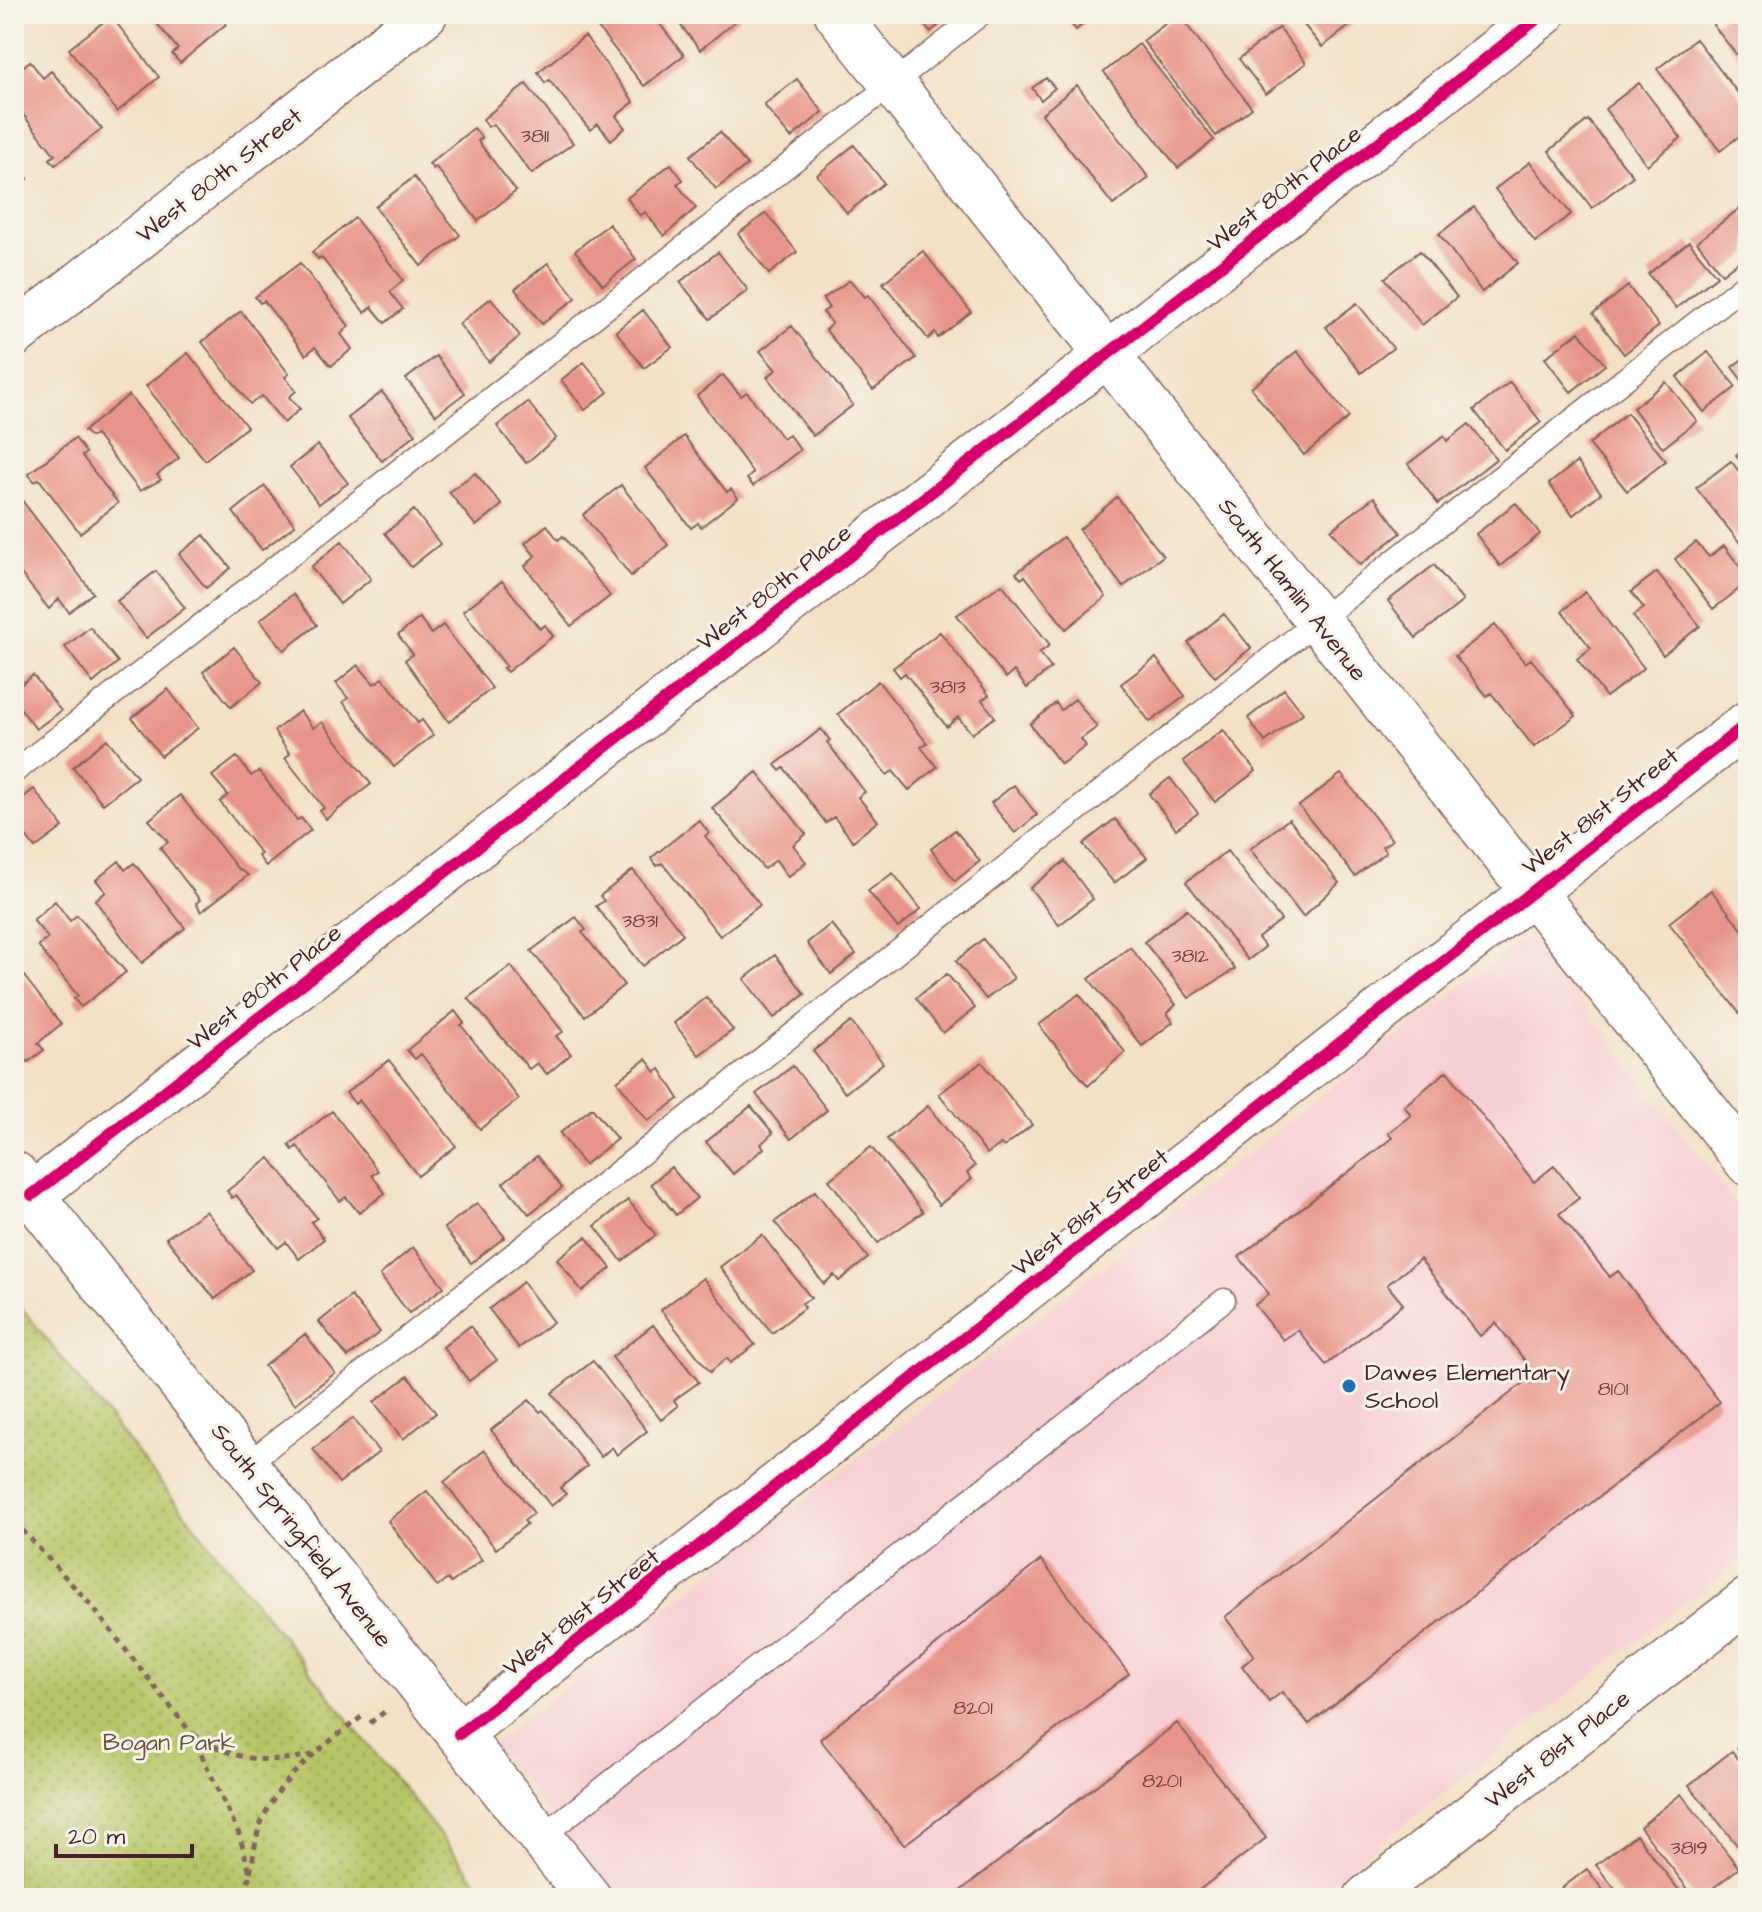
<svg xmlns="http://www.w3.org/2000/svg" width="1762" height="1912" font-family="'Architects Daughter',sans-serif">
	<defs>
		<pattern id="green-dots" width="8" height="8" patternUnits="userSpaceOnUse" patternTransform="scale(2)"><rect width="8" height="8" fill="#b7c668"/><path d="M2 2h.1M6 6h.1" fill="none" stroke="#97a056" stroke-width="1.8" stroke-linecap="round"/></pattern>
	</defs>
	<rect width="100%" height="100%" fill="#f7f3e8"/>
	<filter id="ink" filterUnits="userSpaceOnUse"><feTurbulence type="fractalNoise" baseFrequency=".0125" numOctaves="2"/><feDisplacementMap in="SourceGraphic" scale="16" xChannelSelector="R" yChannelSelector="G"/><feConvolveMatrix kernelMatrix="1 2 1 2 8 2 1 2 1" color-interpolation-filters="sRGB"/></filter>
	<filter id="wash" filterUnits="userSpaceOnUse"><feTurbulence type="fractalNoise" baseFrequency=".006" numOctaves="4" result="noise"/><feDisplacementMap in="SourceGraphic" scale="32" xChannelSelector="R" yChannelSelector="G"/><feGaussianBlur stdDeviation="1.8" result="paint"/><feColorMatrix in="noise" values="0 0 0 0 0 0 0 0 0 0 0 0 0 0 0 0 0 1.4 0 .05"/><feComposite in="paint" operator="in"/></filter>
	<g filter="url(#wash)">
		<rect width="100%" height="100%" fill="#f3e1c6"/>
		<!-- built -->
		<path fill="#f7cfd5" d="M1528,934L1748,1219V1553L1311,1898H615L492,1744Z"/>
		<!-- green -->
		<path fill="url(#green-dots)" stroke="#80724a" stroke-width="2" d="M14,1298L490,1898H14Z"/>
		<g id="blocks">
			<!-- building -->
			<path fill="#e89589" d="M149,14H218L226,24L180,63L172,54L178,49Z
				M615,14H652L684,55L644,86L598,28Z
				M672,14H736L739,18L700,50Z
				M916,14H953L930,32Z
				M1063,14H1095L1076,30Z
				M1178,14L1252,108L1216,136L1143,41Z
				M1295,14H1358L1361,17L1322,47Z
				M1727,14H1748V69L1713,25Z
				M111,16L159,77L117,112L69,49Z
				M1279,28L1306,63L1266,94L1239,59Z
				M585,36L634,102L616,116L625,128L611,140L598,124L590,130L549,80L545,83L538,72Z
				M1696,39L1748,106V129L1720,151L1657,69Z
				M1139,44L1214,140L1178,168L1104,72Z
				M30,61L43,78L51,71L102,129L55,165L50,159L55,155L14,103L21,96L14,87V74Z
				M1046,78L1055,88L1041,100L1032,88Z
				M797,79L823,112L791,138L764,105Z
				M1639,83L1681,138L1647,165L1605,109Z
				M526,84L573,143L532,174L493,124L488,127L483,119Z
				M1077,85L1149,178L1113,205L1042,114Z
				M1588,120L1633,176L1592,208L1549,151Z
				M474,128L482,138L478,141L516,191L478,221L436,167L433,169L429,164Z
				M720,132L747,165L716,189L690,156Z
				M854,145L884,183L847,213L817,175Z
				M14,162L28,179L14,191Z
				M1530,162L1571,214L1535,242L1495,189Z
				M671,164L683,180L677,184L696,208L664,236L645,212L640,216L627,198Z
				M414,177L460,235L421,266L375,207Z
				M1474,207L1518,263L1482,292L1439,234Z
				M1740,208L1748,219V254L1722,274L1697,242Z
				M766,213L797,252L769,274L738,234Z
				M355,218L403,280L390,292L403,309L385,323L372,307L365,313L321,257L318,259L312,252Z
				M609,224L636,259L603,285L575,251Z
				M1689,242L1717,276L1676,308L1648,274Z
				M923,251L971,312L938,338L935,332L928,339L883,283Z
				M1420,251L1457,297L1422,325L1385,278Z
				M718,252L748,290L710,319L680,282Z
				M300,263L349,326L341,334L352,349L331,366L315,347L306,355L264,301L260,303L255,297Z
				M548,263L576,298L542,324L515,289Z
				M850,280L865,297L868,295L916,358L873,390L826,330L832,323L823,312L829,308L823,299Z
				M1628,286L1659,326L1624,354L1593,314Z
				M491,298L520,336L489,362L459,324Z
				M1357,303L1393,348L1361,373L1326,327Z
				M643,310L672,347L644,368L616,331Z
				M241,311L289,374L285,377L296,391L289,397L300,409L284,423L262,396L250,404L202,342Z
				M792,326L853,405L813,436L767,377L776,370L760,351Z
				M1579,332L1605,365L1571,392L1545,358Z
				M1297,351L1349,417L1304,455L1251,388Z
				M1708,352L1736,387L1704,412L1677,377Z
				M188,353L247,427L205,460L146,386Z
				M1748,355V388L1732,367Z
				M436,356L465,393L436,415L406,379Z
				M584,362L608,392L585,410L561,380Z
				M723,375L741,396L747,392L783,439L789,435L800,450L753,486L747,479L753,473L697,396Z
				M1510,382L1541,422L1505,450L1474,410Z
				M1666,382L1697,421L1663,448L1633,408Z
				M382,392L416,434L382,461L348,418Z
				M129,395L179,458L157,475L161,480L140,491L96,435L91,437L84,431Z
				M528,402L556,438L526,463L497,426Z
				M1627,413L1666,461L1627,491L1589,444Z
				M1469,424L1496,459L1438,504L1408,464L1444,436L1447,441Z
				M684,436L727,492L731,489L738,498L701,527L698,523L691,528L645,468Z
				M75,438L86,453L82,456L118,503L80,533L39,479L35,482L28,474Z
				M318,445L348,483L319,504L290,467Z
				M1748,445V471L1736,455Z
				M1731,461L1748,483V553L1696,488Z
				M1577,462L1601,493L1573,515L1549,484Z
				M475,473L502,505L476,526L449,492Z
				M621,485L668,545L631,576L583,515Z
				M265,486L295,525L262,550L233,512Z
				M14,490L93,593L69,612L59,599L49,609L14,565Z
				M1117,497L1163,556L1123,587L1079,530Z
				M1374,497L1401,533L1360,565L1331,530Z
				M1516,503L1540,534L1500,566L1476,534Z
				M414,510L440,544L411,567L385,533Z
				M547,525L558,540L563,536L610,596L571,626L525,566L535,556L525,543Z
				M204,535L231,568L206,588L179,554Z
				M1063,537L1106,597L1066,629L1025,576L1021,579L1016,573Z
				M342,541L371,579L340,604L311,567Z
				M1696,542L1709,557L1724,546L1748,577V582L1713,609L1675,559Z
				M1434,565L1463,601L1416,638L1388,601Z
				M156,571L185,608L146,638L117,601Z
				M1657,572L1700,626L1663,655L1633,616L1644,608L1631,592Z
				M502,581L540,629L545,625L553,636L507,672L503,668L506,666L463,611Z
				M1002,584L1050,645L1039,653L1051,668L1027,688L1014,671L1006,678L957,615Z
				M1585,592L1644,668L1606,697L1577,659L1591,648L1562,611Z
				M293,594L317,625L284,650L260,620Z
				M1224,614L1251,648L1215,677L1188,643Z
				M420,618L431,634L443,625L492,688L449,722L405,660L413,654L398,635Z
				M1495,625L1525,663L1531,659L1576,716L1534,747L1491,693L1487,696L1455,656Z
				M90,627L118,662L93,683L65,647Z
				M940,632L989,695L982,700L995,717L972,734L958,717L947,727L905,673L900,677L893,668Z
				M234,647L262,682L231,707L203,672Z
				M1156,658L1185,696L1150,722L1121,684Z
				M358,665L374,684L383,678L418,723L422,720L433,735L394,767L343,702L348,698L336,683Z
				M33,675L61,711L36,729L14,700V690Z
				M878,681L927,743L921,747L937,767L909,790L893,771L887,775L838,714Z
				M168,689L198,728L161,756L132,718Z
				M1284,689L1303,713L1265,742L1248,718Z
				M1075,699L1097,727L1081,739L1086,746L1061,764L1030,724L1056,703L1061,710Z
				M300,711L313,728L322,722L371,784L326,819L320,811L324,808L285,758L290,754L274,731Z
				M821,729L830,740L827,742L865,792L858,797L878,821L853,841L834,817L826,823L784,768L780,771L775,765Z
				M1223,730L1256,771L1215,802L1183,761Z
				M107,739L137,777L103,804L73,767Z
				M237,757L251,776L259,771L297,820L301,818L311,830L266,866L258,856L261,854L220,802L228,795L212,776Z
				M757,772L806,834L793,845L806,862L788,877L776,860L764,869L712,808Z
				M1341,774L1392,840L1382,847L1386,852L1355,876L1299,806Z
				M1170,778L1198,813L1176,829L1149,794Z
				M1014,785L1037,815L1015,833L991,803Z
				M34,789L63,827L35,848L14,821V805Z
				M180,795L237,868L248,875L201,912L196,903L200,900L160,848L168,842L149,820Z
				M1115,819L1147,858L1114,883L1083,844Z
				M1289,819L1339,883L1303,917L1250,849Z
				M699,820L709,833L705,836L760,905L720,936L662,863L657,866L651,858Z
				M955,830L980,861L955,881L931,849Z
				M1227,851L1281,920L1258,938L1265,947L1248,960L1186,882Z
				M119,861L125,870L134,863L185,928L142,963L95,900L106,892L96,880Z
				M1065,861L1093,899L1059,925L1030,888Z
				M633,870L683,934L643,966L596,906L604,901L600,896Z
				M893,873L921,909L898,928L868,891Z
				M1711,890L1748,937V1024L1669,923Z
				M55,901L70,921L77,915L126,972L81,1007L74,999L78,996L38,946L48,938L33,920Z
				M1187,909L1235,969L1189,998L1144,942Z
				M576,917L586,930L582,932L624,985L585,1016L531,951Z
				M831,924L856,954L831,974L807,943Z
				M983,939L1014,978L986,999L956,961Z
				M1130,947L1176,1005L1167,1013L1173,1022L1142,1046L1089,979Z
				M775,955L805,994L774,1018L744,979Z
				M14,963L61,1024L38,1043L44,1050L28,1062L14,1050Z
				M511,966L563,1032L556,1036L571,1054L547,1074L537,1063L529,1069L468,998Z
				M947,974L975,1008L943,1033L916,998Z
				M1079,994L1125,1052L1088,1086L1039,1025Z
				M706,997L733,1030L699,1055L674,1023Z
				M455,1011L464,1023L461,1025L519,1099L480,1129L421,1054L415,1059L407,1050Z
				M851,1022L883,1063L845,1093L813,1051Z
				M646,1059L656,1072L660,1069L679,1099L648,1121L617,1081Z
				M389,1060L456,1146L418,1176L359,1100L355,1104L346,1093Z
				M982,1062L1032,1125L1004,1147L1001,1144L987,1154L939,1094Z
				M793,1066L827,1110L791,1139L756,1094Z
				M1447,1071L1534,1182L1554,1166L1579,1198L1559,1214L1610,1277L1618,1271L1720,1402L1309,1724L1282,1692L1269,1702L1242,1666L1254,1656L1225,1617L1535,1374L1496,1323L1480,1336L1420,1259L1387,1285L1403,1304L1326,1365L1298,1330L1283,1340L1255,1305L1269,1294L1239,1257L1392,1138L1388,1133L1411,1115L1404,1106Z
				M751,1106L773,1133L761,1144L764,1148L733,1174L706,1142Z
				M928,1106L975,1166L967,1173L972,1179L939,1205L887,1139Z
				M592,1108L617,1139L584,1165L560,1133Z
				M332,1111L378,1171L372,1175L385,1193L359,1213L346,1197L340,1201L297,1146L293,1150L289,1145Z
				M871,1147L923,1212L878,1243L829,1180Z
				M537,1156L562,1188L529,1214L503,1183Z
				M270,1158L317,1218L311,1222L324,1239L299,1259L286,1242L278,1248L236,1195L232,1198L227,1191Z
				M671,1167L697,1198L676,1215L651,1184Z
				M815,1191L868,1258L839,1281L834,1275L824,1284L775,1222Z
				M628,1200L656,1235L622,1261L595,1226Z
				M477,1203L505,1237L471,1263L444,1228Z
				M206,1211L252,1270L215,1299L166,1238Z
				M762,1235L811,1298L802,1303L805,1307L772,1333L720,1267Z
				M586,1237L611,1268L582,1291L557,1259Z
				M413,1247L444,1287L409,1313L380,1275Z
				M703,1278L755,1345L730,1363L727,1358L710,1372L661,1310Z
				M523,1282L553,1322L519,1348L489,1309Z
				M351,1296L380,1332L348,1357L319,1322Z
				M653,1325L699,1382L674,1400L678,1406L661,1420L612,1357Z
				M470,1326L497,1360L469,1381L443,1347Z
				M305,1334L335,1373L295,1404L264,1366Z
				M593,1361L647,1431L617,1455L612,1447L601,1457L552,1393Z
				M408,1376L436,1413L403,1439L374,1402Z
				M529,1400L540,1412L543,1410L587,1466L560,1488L566,1494L551,1506L491,1430Z
				M353,1418L379,1452L339,1483L313,1449Z
				M485,1450L534,1513L524,1521L527,1524L496,1549L444,1482Z
				M427,1491L482,1560L451,1583L448,1579L437,1586L388,1521Z
				M1041,1560L1129,1674L904,1845L820,1739Z
				M1177,1723L1266,1838L1189,1898H951Z
				M1748,1738V1761L1737,1747Z
				M1732,1751L1748,1771V1859L1689,1785Z
				M1681,1794L1739,1868L1700,1898H1695L1640,1827Z
				M1636,1835L1685,1898H1622L1596,1865Z
				M1587,1869L1609,1898H1549Z"/>
		</g>
	</g>
	<g filter="url(#ink)">
		<use href="#blocks" fill-opacity="0" stroke="#856361" stroke-width="2"/>
		<g fill="none" stroke-linecap="round" stroke-linejoin="round">
			<defs>
				<path id="lane" d="M14,772L981,14
					M246,1465L1748,282
					M541,1837L1224,1300"/>
				<path id="street" d="M837,14L1748,1163
					M14,335L425,14
					M15,1174L589,1898
					M32,1195L1543,14
					M459,1734L1748,723
					M1366,1898L1748,1600"/>
			</defs>
			<!-- lane casing -->
			<use href="#lane" stroke="#856361" stroke-width="25"/>
			<!-- street casing -->
			<use href="#street" stroke="#856361" stroke-width="47"/>
			<!-- path -->
			<path stroke="#856361" stroke-width="5" stroke-dasharray="6 6" stroke-linecap="butt" d="M14,1521L90,1604L191,1733L239,1834L250,1873L244,1898
				M370,1723L387,1710
				M193,1734C235,1761 263,1764 312,1755
				M250,1872C254,1857 255,1838 261,1823C280,1775 325,1745 364,1715"/>
			<!-- lane -->
			<use href="#lane" stroke="#fff" stroke-width="22"/>
			<!-- street -->
			<use href="#street" stroke="#fff" stroke-width="44"/>
			<defs>
				<path id="cycleway" d="M32,1195L1543,14
					M459,1734L1748,723"/>
			</defs>
			<!-- cycleway casing -->
			<use href="#cycleway" stroke="#f7f3e8" stroke-width="17"/>
			<!-- cycleway -->
			<use href="#cycleway" stroke="#d6006c" stroke-width="12"/>
		</g>
	</g>
	<!-- markers -->
	<circle fill="#1f6fb2" stroke="#f7f3e8" stroke-width="3" cx="1349" cy="1386" r="8"/>
	<g text-anchor="middle" stroke-width="6" stroke-linejoin="round" paint-order="stroke">
		<!-- number labels -->
		<g font-size="20" fill="#723c42">
			<text x="535" y="142">3811</text>
			<text x="948" y="693">3813</text>
			<text x="640" y="927">3831</text>
			<text x="1190" y="962">3812</text>
			<text x="1613" y="1395">8101</text>
			<text x="973" y="1714">8201</text>
			<text x="1162" y="1787">8201</text>
			<text x="1689" y="1854">3819</text>
		</g>
		<!-- street labels -->
		<g font-size="24" fill="#4a1f2b" stroke="#f7f3e8">
			<text transform="translate(219 175) rotate(-38)" y="8">West 80th Street</text>
			<text transform="translate(1284 188) rotate(-38)" y="8">West 80th Place</text>
			<text transform="translate(774 587) rotate(-38)" y="8">West 80th Place</text>
			<text transform="translate(1293 589) rotate(52)" y="8">South Hamlin Avenue</text>
			<text transform="translate(1600 811) rotate(-38)" y="8">West 81st Street</text>
			<text transform="translate(264 987) rotate(-38)" y="8">West 80th Place</text>
			<text transform="translate(1090 1212) rotate(-38)" y="8">West 81st Street</text>
			<text transform="translate(302 1535) rotate(52)" y="8">South Springfield Avenue</text>
			<text transform="translate(581 1612) rotate(-38)" y="8">West 81st Street</text>
			<text transform="translate(1557 1749) rotate(-38)" y="8">West 81st Place</text>
		</g>
		<!-- poi labels -->
		<g font-size="24" fill="#4a1f2b" stroke="#f7f3e8" text-anchor="start">
			<text x="1365" y="1380">Dawes Elementary<tspan x="1365" dy="28">School</tspan></text>
		</g>
		<!-- park labels -->
		<g font-size="24" fill="#6b513d" stroke="#f7f3e8">
			<text x="169" y="1750">Bogan Park</text>
		</g>
	</g>
	<!-- margin -->
	<rect width="1762" height="1912" fill="none" stroke="#f7f3e8" stroke-width="48"/>
	<!-- scale -->
	<path d="M56 1844v12h136v-12" fill="none" stroke="#4a1f2b" stroke-width="4"/>
	<text x="68" y="1844" font-size="24" fill="#4a1f2b" stroke="#f7f3e8" stroke-width="6" paint-order="stroke">20 m</text>
</svg>
